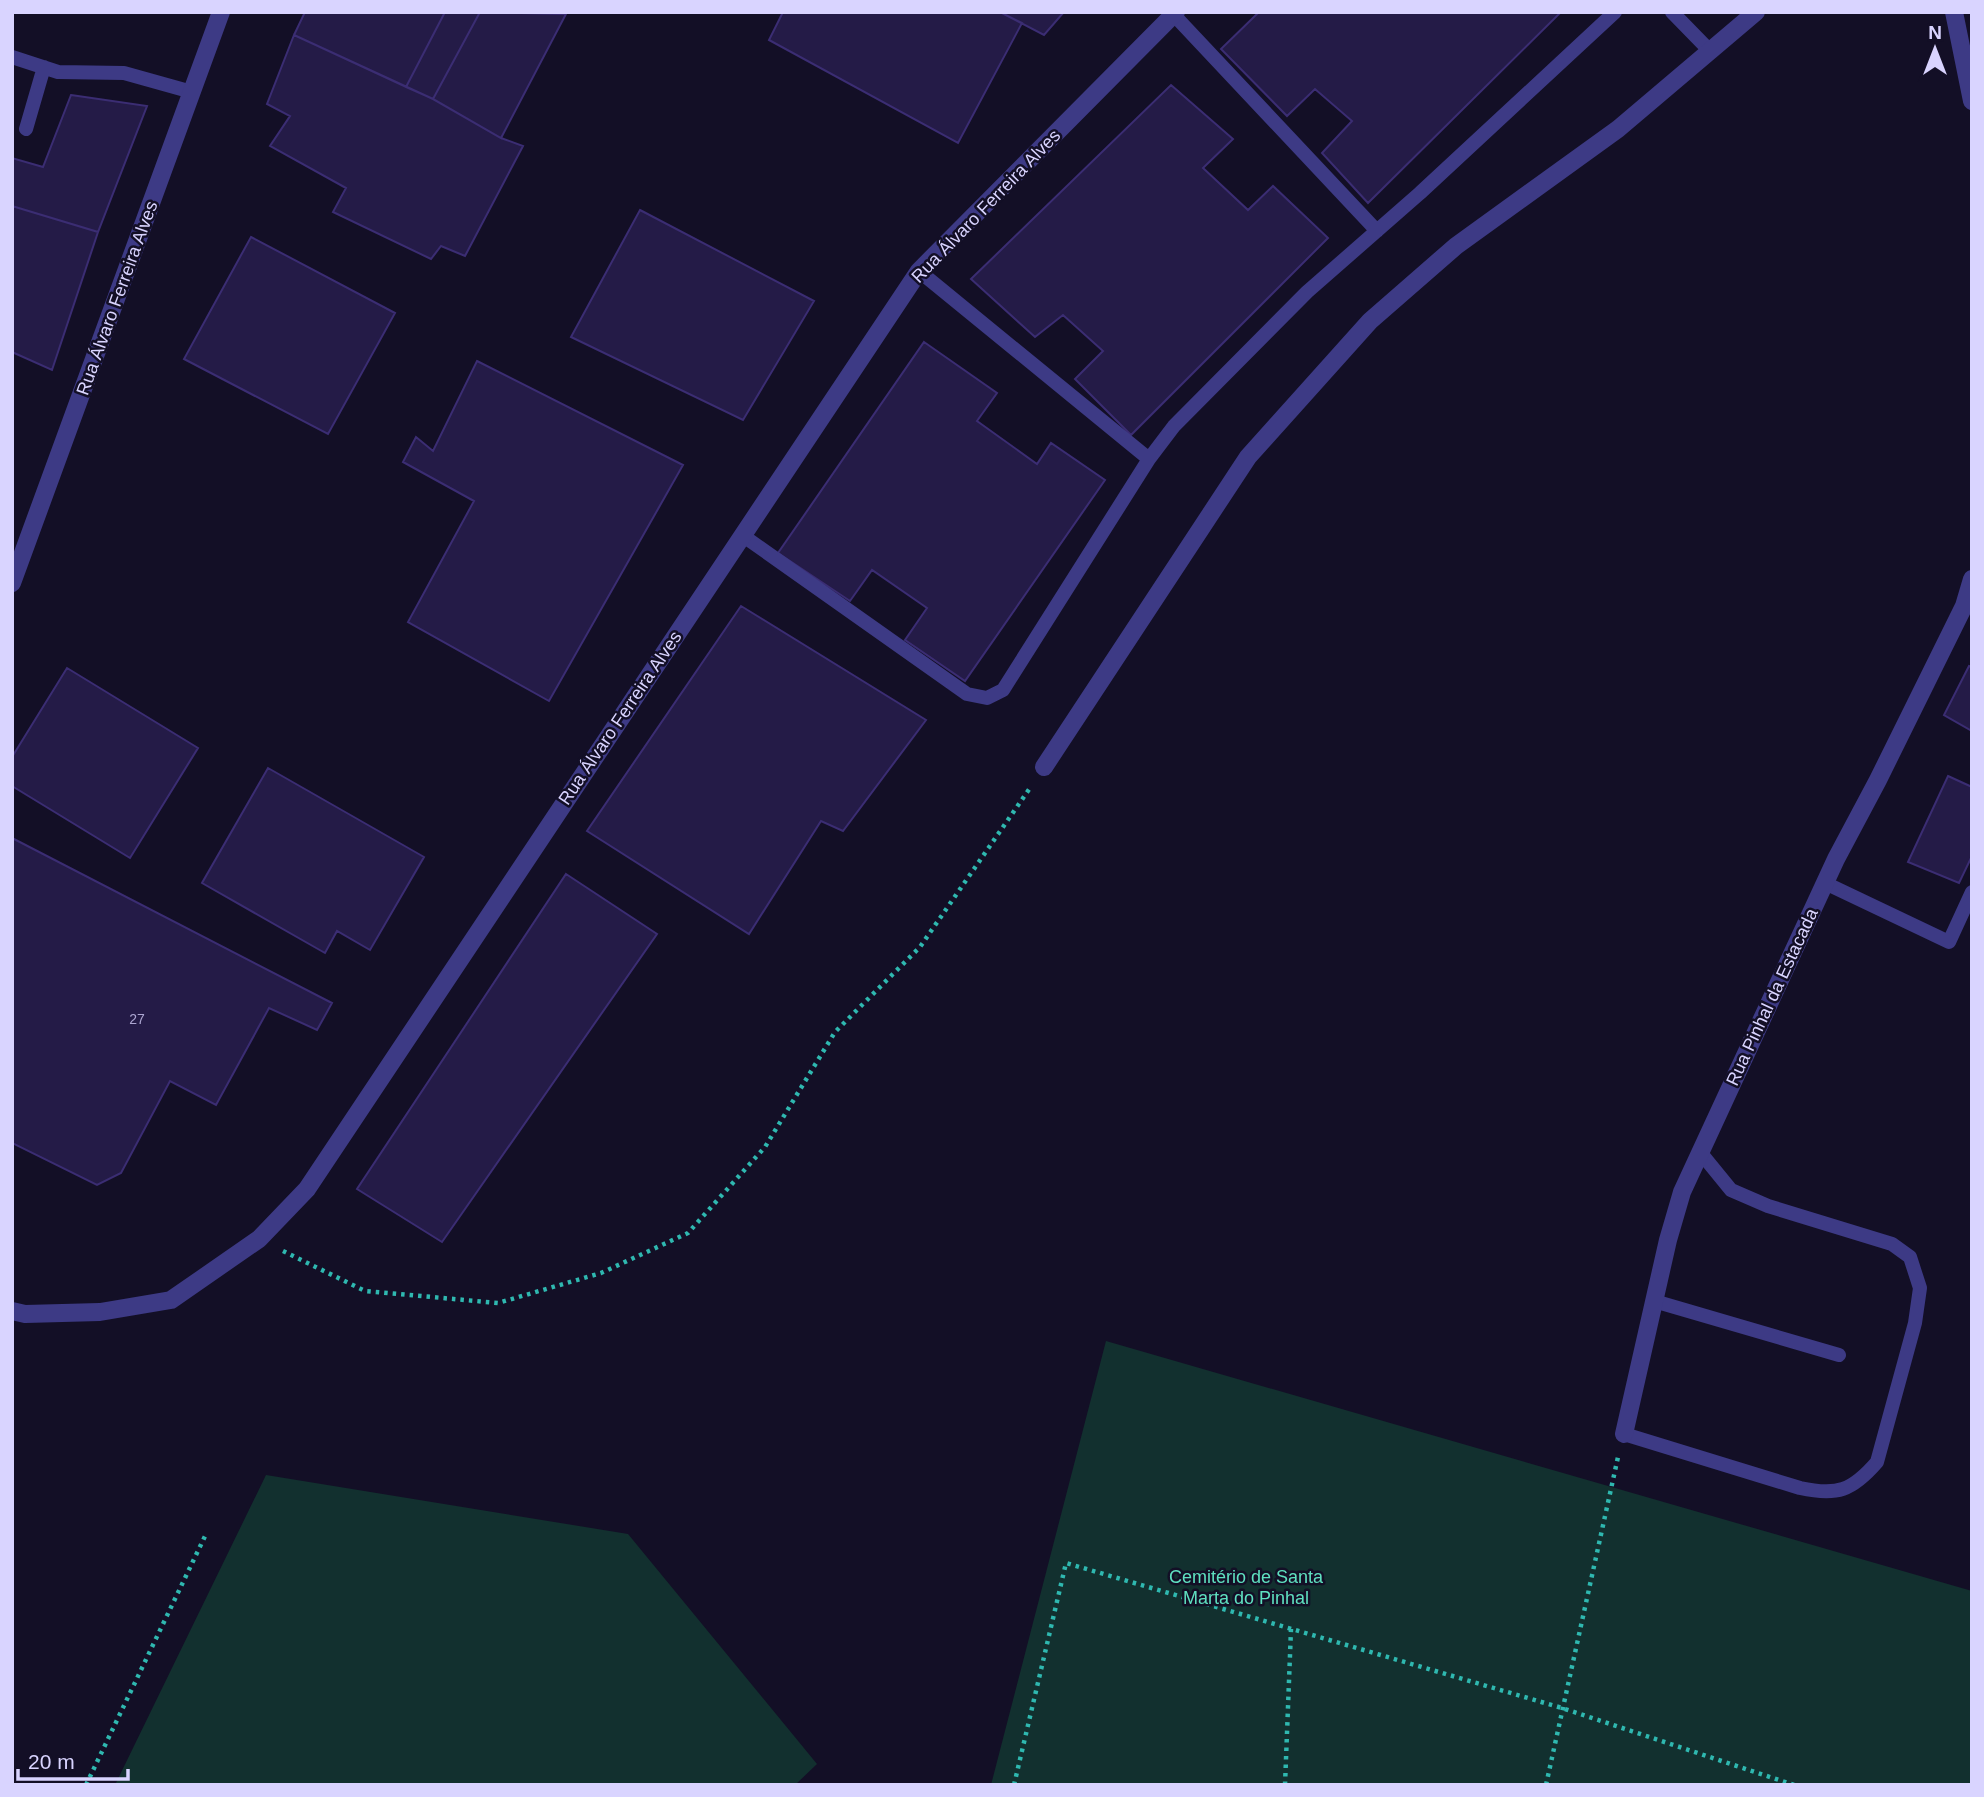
<svg xmlns="http://www.w3.org/2000/svg" width="1984" height="1797" font-family="Arial,sans-serif">
	<rect width="100%" height="100%" fill="#130f26"/>
	<!-- green -->
	<path fill="#12302f" d="M1106,1341L1972,1591V1785H991Z
		M266,1475L628,1534L817,1764L795,1785H115Z"/>
	<!-- building -->
	<path fill="#241b47" stroke="#3b2d73" stroke-width="2" d="M305,12H445L406,87L294,35Z
		M445,12H480L433,99L406,87Z
		M480,12L566,14L501,138L433,99Z
		M783,12H1000L1022,23L958,143L769,40Z
		M1000,12H1064L1044,35Z
		M1259,12H1561L1368,203L1322,153L1352,121L1315,89L1287,116L1221,49Z
		M294,35L433,99L501,138L523,146L465,256L441,246L431,259L333,212L346,188L270,146L290,116L267,104Z
		M1171,85L1233,139L1203,168L1248,210L1273,186L1328,238L1131,435L1075,379L1103,351L1063,315L1035,337L971,279Z
		M71,95L147,106L98,232L12,206V158L43,167Z
		M12,206L98,232L52,370L12,352Z
		M640,210L814,301L743,420L571,337Z
		M251,237L395,313L328,434L184,359Z
		M924,342L997,393L977,421L1037,464L1051,443L1105,480L965,681L905,640L927,608L872,570L850,601L778,553Z
		M477,361L683,465L549,701L408,622L474,501L403,462L416,437L433,451Z
		M741,606L926,720L843,831L821,821L749,934L587,831Z
		M1969,666L1972,667V731L1944,715Z
		M67,668L198,748L130,858L12,786V757Z
		M268,768L424,857L370,950L337,931L325,953L202,883Z
		M1948,776L1972,787V856L1959,883L1908,862Z
		M12,838L332,1003L317,1030L269,1008L216,1105L170,1081L121,1173L97,1185L12,1143Z
		M566,874L657,934L442,1242L357,1189Z"/>
	<g fill="none" stroke-linecap="round" stroke-linejoin="round">
		<!-- path -->
		<path stroke="#2fb8b0" stroke-width="4.5" stroke-dasharray="3.5 5" stroke-linecap="butt" d="M283,1251L365,1291L498,1303L601,1273L688,1233L765,1147L835,1032L920,947L1030,788
			M86,1785L207,1532
			M1014,1785L1066,1563L1562,1708L1794,1785
			M1285,1785L1291,1629
			M1546,1785L1618,1457"/>
		<!-- lane -->
		<path stroke="#3d3a85" stroke-width="14" d="M1672,12L1710,51
			M1174,15L1377,231
			M12,57L58,72L124,73L192,92
			M26,129L44,67
			M919,271L1149,459
			M742,535L967,694L987,698L1003,690L1149,459L1174,426L1307,292L1420,193L1615,12
			M1825,883L1949,942L1972,892
			M1654,1301L1839,1355
			M1624,1434L1800,1488C1837,1496 1852,1491 1877,1462L1915,1323L1920,1288L1910,1257L1892,1244L1768,1206L1731,1190L1700,1152"/>
		<!-- street -->
		<path stroke="#3d3a85" stroke-width="18" d="M1954,12L1972,101
			M12,583L221,12
			M1044,767L1248,457L1370,321L1456,246L1618,129L1756,12
			M12,1311L25,1314L100,1312L171,1300L259,1239L307,1189L919,271L1176,12
			M1624,1434L1668,1240L1682,1192L1836,859L1878,780L1964,606L1972,579"/>
	</g>
	<g text-anchor="middle" stroke-width="5" stroke-linejoin="round" paint-order="stroke">
		<!-- number labels -->
		<g font-size="14" fill="#aca6d1">
			<text x="137" y="1024">27</text>
		</g>
		<!-- street labels -->
		<g font-size="18" fill="#d9d4ff" stroke="#130f26">
			<text transform="translate(986 206) rotate(-46)" y="6">Rua Álvaro Ferreira Alves</text>
			<text transform="translate(117 298) rotate(-70)" y="6">Rua Álvaro Ferreira Alves</text>
			<text transform="translate(620 718) rotate(-56)" y="6">Rua Álvaro Ferreira Alves</text>
			<text transform="translate(1772 997) rotate(-65)" y="6">Rua Pinhal da Estacada</text>
		</g>
		<!-- park labels -->
		<g font-size="18" fill="#5fe0c0" stroke="#130f26">
			<text x="1246" y="1583">Cemitério de Santa<tspan x="1246" dy="21">Marta do Pinhal</tspan></text>
		</g>
	</g>
	<!-- border -->
	<rect width="1984" height="1797" fill="none" stroke="#d9d4ff" stroke-width="28"/>
	<!-- north arrow -->
	<g transform="translate(1935 49)" stroke="#130f26" stroke-width="5" paint-order="stroke">
	<path d="M0-5L12 26L0 18L-12 26Z" fill="#d9d4ff"/>
	<text y="-10" font-size="19" font-weight="bold" text-anchor="middle" fill="#d9d4ff">N</text>
	</g>
	<!-- scale -->
	<path d="M18 1769v10h110v-10" fill="none" stroke="#d9d4ff" stroke-width="3.5"/>
	<text x="28" y="1769" font-size="21" fill="#d9d4ff" stroke="#130f26" stroke-width="5" paint-order="stroke">20 m</text>
</svg>
